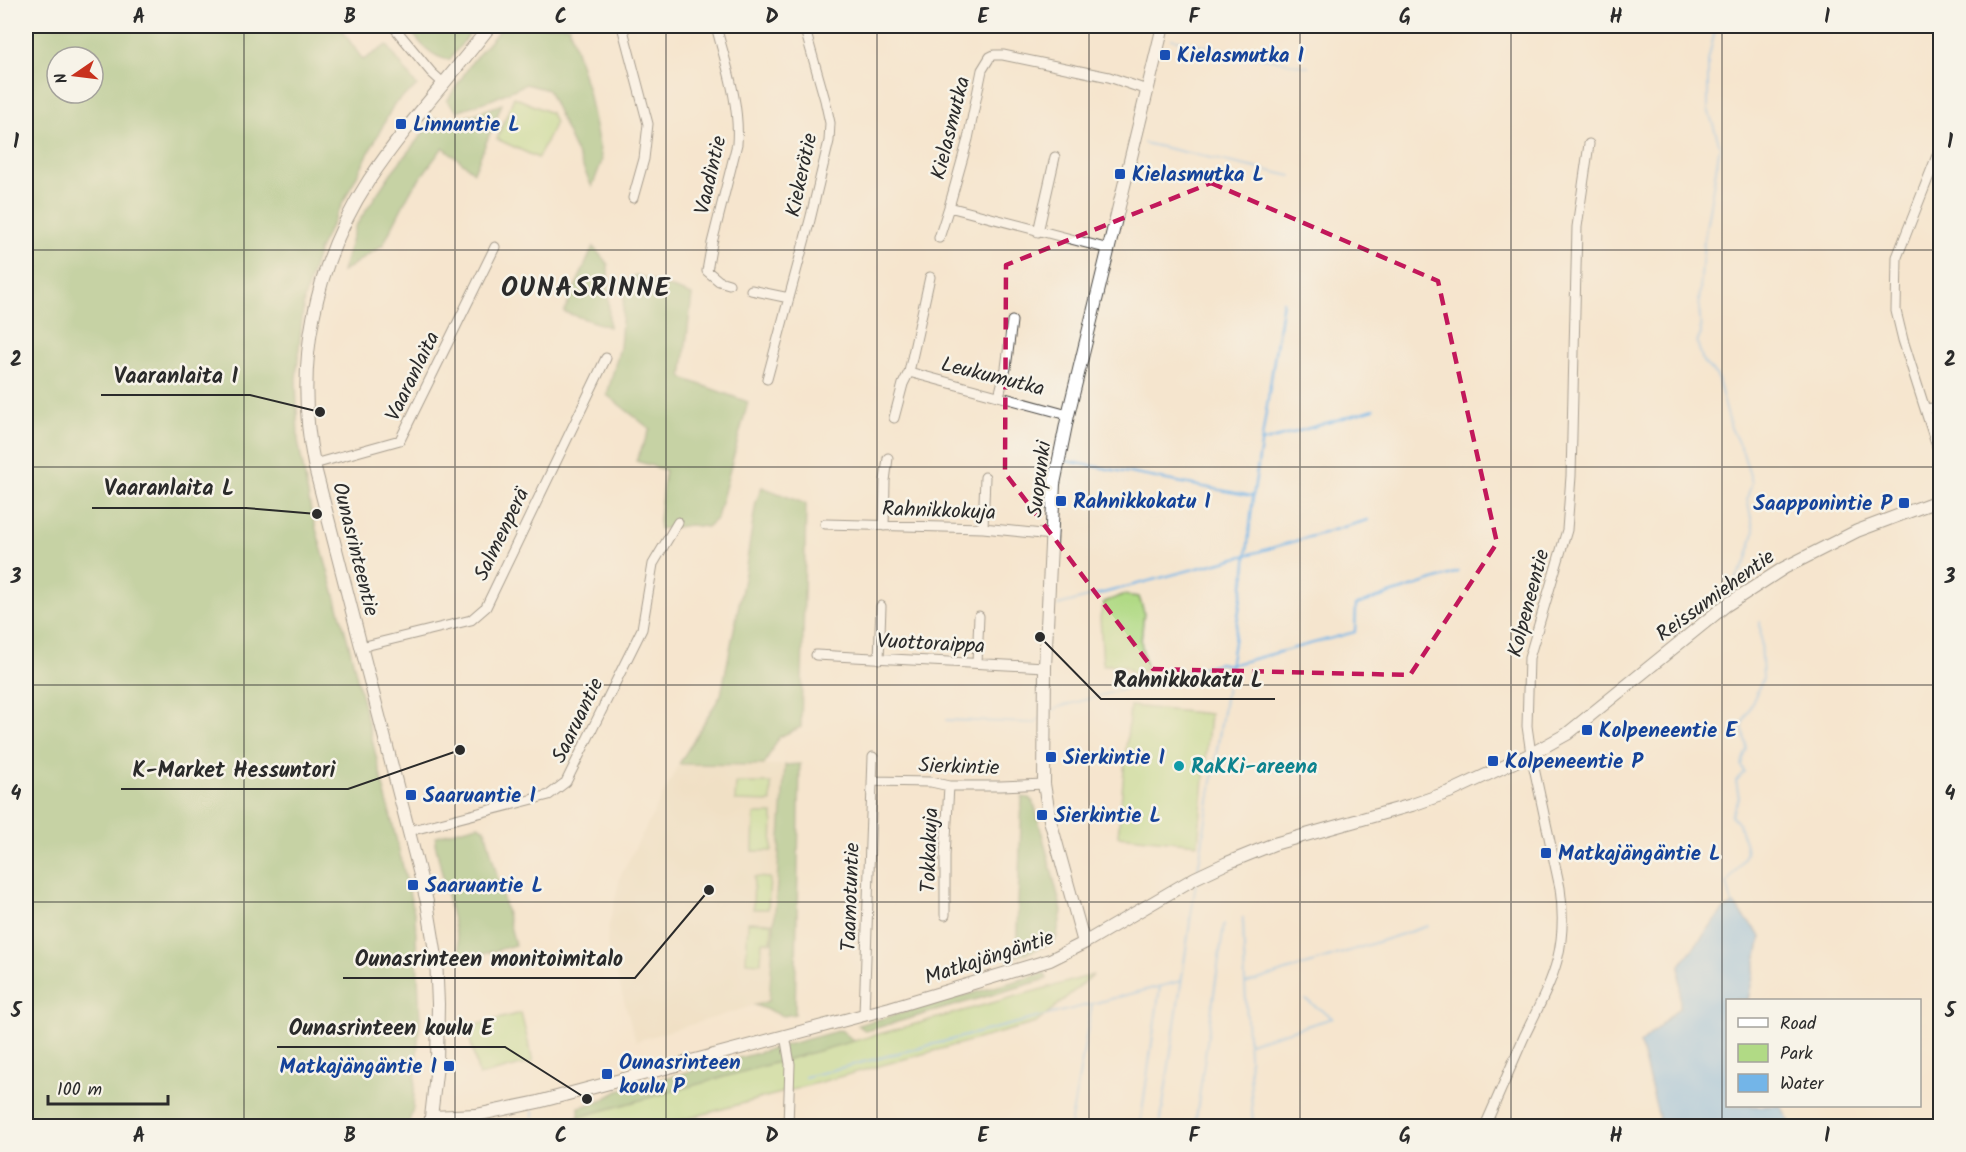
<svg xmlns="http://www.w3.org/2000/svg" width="1966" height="1152" font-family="Kalam,sans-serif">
	<rect width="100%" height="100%" fill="#f7f3e8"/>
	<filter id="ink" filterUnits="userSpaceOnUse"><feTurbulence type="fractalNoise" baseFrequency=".0167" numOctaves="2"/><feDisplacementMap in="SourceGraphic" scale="12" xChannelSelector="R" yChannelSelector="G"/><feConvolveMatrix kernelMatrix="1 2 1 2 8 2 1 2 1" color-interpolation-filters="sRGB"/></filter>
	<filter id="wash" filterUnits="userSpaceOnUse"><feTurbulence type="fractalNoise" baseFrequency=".008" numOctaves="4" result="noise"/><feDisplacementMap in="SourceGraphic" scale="24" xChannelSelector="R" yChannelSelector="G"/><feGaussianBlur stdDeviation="1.35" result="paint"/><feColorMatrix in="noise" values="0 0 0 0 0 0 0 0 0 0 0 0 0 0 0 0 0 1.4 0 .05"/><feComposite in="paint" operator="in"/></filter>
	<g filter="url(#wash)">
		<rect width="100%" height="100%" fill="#f5e5ce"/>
		<!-- built -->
		<path fill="#e9d9ba" d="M679,764L785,765L769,1001L636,1041L607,943L608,930L620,877Z"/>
		<!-- green -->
		<path fill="#b1da85" stroke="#6e8258" stroke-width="1.5" d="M514,97L551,113L555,123L538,158L497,139Z
			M1123,595L1139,597L1144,612L1141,641L1146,670L1133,673C1124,663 1115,665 1103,665L1100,617L1104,602Z
			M1130,706L1210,714L1198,844L1118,836Z
			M736,783H771V802L735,801Z
			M754,814H773L772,851H753Z
			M754,877L770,878L768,909H753Z
			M748,922L772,923L771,942H762L761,963L746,962Z
			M1093,975L1036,1023L660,1126H554L553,1124Z
			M521,1013L533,1062L479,1076L467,1027Z"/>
		<!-- forest -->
		<path fill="#8cba72" stroke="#5c724e" stroke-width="1.5" fill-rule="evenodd" d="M26,26H339L363,60L387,45L417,86L394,104L319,249L304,299L296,379L298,440L311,511L349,645L415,916L420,1017L413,1108L408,1126H26ZM57,57H93V93H57Z
			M407,26H476L449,60C430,57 418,41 407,26Z
			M503,26H569L588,91L602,161L592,187L548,90L526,84L493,99L457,111L447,101L472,62Z
			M502,104L474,172L443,147L410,192L383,245L342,272L355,227L391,173L435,118L455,121Z
			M593,247L608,264L609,327L564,312Z
			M636,275L692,295L682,378L748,402L717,518L707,527L690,525L660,529L659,520L665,470L636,461L650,429L607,395L620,347L625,284Z
			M762,487L806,504L801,727L779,737L764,765L679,764L721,695L744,579L756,502Z
			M800,764L795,1014L783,1016L755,1005L769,1001L785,765Z
			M1022,797L1029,798L1034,803L1062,911L1056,939L1048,945L1016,957Z
			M478,825L485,829L515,945L462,960L435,843L436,836Z
			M1045,973L1047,979L866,1031L858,1025Z
			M841,1030L854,1041L579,1117V1107L599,1102L618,1091Z"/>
		<!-- water -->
		<path fill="#73b5e8" stroke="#4f708a" stroke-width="1.5" d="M1734,904L1761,937L1748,1000H1728V1106H1781L1792,1126H1654L1659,1118L1640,1044L1680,1007V965L1723,910Z"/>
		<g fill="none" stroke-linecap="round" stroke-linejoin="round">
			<!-- stream -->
			<path stroke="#73b5e8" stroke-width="2" d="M1716,26L1708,61V109L1720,146L1704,240L1699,303L1701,334L1697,342L1703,362L1717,376L1731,428L1743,453L1752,482L1747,499L1754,532L1747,560L1736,579
				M1172,39L1308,67
				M1144,143L1291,176
				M1262,442L1374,409
				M1066,461L1252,496
				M1058,605L1247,555L1368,520
				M1050,712L1059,707L1219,663L1230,665L1355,632L1356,605L1458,572
				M946,720L1035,723L1040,718
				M1198,870L1245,572L1253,497L1283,301
				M1734,904L1732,903L1727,883C1733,873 1749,858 1746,846C1744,837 1740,831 1739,823L1731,816L1739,798L1736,781L1744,772L1741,765L1747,749L1742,725L1763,679L1760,622
				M1243,918L1245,984
				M1249,1043L1333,1018L1306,1000
				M805,1077L1181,981
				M533,1111L534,1126
				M1070,1126L1092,1004
				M1140,1126L1160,987
				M1160,1126L1196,882
				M1195,1126L1224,924
				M1253,1126L1245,984L1428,926"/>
		</g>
	</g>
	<g filter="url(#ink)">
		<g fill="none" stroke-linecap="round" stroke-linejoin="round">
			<defs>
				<path id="minor" d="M393,26L431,72L444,84
					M622,26L648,124L644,159L633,198
					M716,26C726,65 740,103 737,144L712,243L707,271L719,281L729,284
					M1940,148L1897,257L1896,311L1903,340L1940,456
					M1038,232L1055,157
					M939,238L949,207
					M1109,249L949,207L968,139L982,70L990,57L994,55H1003L1109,77L1147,90
					M751,290L789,298
					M909,372L1068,415
					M767,379L810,220L829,141L830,123L825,100L804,26
					M999,396L1006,368L1012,321
					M1925,409L1940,407
					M894,418L903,384L909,372L930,277
					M314,464L400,440L495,247
					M825,524L983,528L1052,535
					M884,526L885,481L888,458
					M983,528L985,477
					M361,647L471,620L486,607L606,358
					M816,655L1045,667
					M879,659L881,606
					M977,663L979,616
					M872,781L931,782L949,786H1001L1044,784
					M409,831L549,795L566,782L642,629L653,564L678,522
					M945,915V856L949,786
					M864,1014L873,757
					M785,1035L790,1064L788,1126
					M1485,1126C1498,1097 1511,1067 1524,1037C1551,981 1569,953 1560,888L1531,754L1527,726L1529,658L1567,530L1571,476L1577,227L1589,144"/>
				<path id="tertiary" d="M1084,943L1050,820L1044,784L1045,667L1054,484L1068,415L1163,26
					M432,1117L476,1115L538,1102L890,1008L1050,960L1084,943L1195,878L1227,863L1274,844L1412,805L1452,791L1531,754L1567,734L1725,606L1784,568L1857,531L1940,500
					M430,1126L437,1065L438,1004L436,957L427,902L314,464C294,365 314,265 369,180C405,126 450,78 490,26"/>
			</defs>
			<!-- minor casing -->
			<use href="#minor" stroke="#494743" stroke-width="11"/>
			<!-- tertiary casing -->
			<use href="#tertiary" stroke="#494743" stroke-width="14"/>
			<!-- minor -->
			<use href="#minor" stroke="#fff" stroke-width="9"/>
			<!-- tertiary -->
			<use href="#tertiary" stroke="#fff" stroke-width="12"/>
		</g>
	</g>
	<!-- marked area -->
	<path d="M0 0H1966V1152H0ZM1211,183L1438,281L1497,543L1410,675L1153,669L1005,473L1006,265Z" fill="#f5e5ce" fill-opacity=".55" fill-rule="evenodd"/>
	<path fill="none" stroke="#c2185b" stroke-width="4.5" stroke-dasharray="12 8" stroke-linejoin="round" d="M1211,183L1438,281L1497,543L1410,675L1153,669L1005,473L1006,265Z"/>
	<!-- grid -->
	<path fill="none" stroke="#2b2b2b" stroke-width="1.5" stroke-opacity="0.55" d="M244,26V1126M455,26V1126M666,26V1126M877,26V1126M1089,26V1126M1300,26V1126M1511,26V1126M1722,26V1126M26,250H1940M26,467H1940M26,685H1940M26,902H1940"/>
	<!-- markers -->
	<g fill="#1a4fb4" stroke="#f7f3e8" stroke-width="2">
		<rect x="1159" y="49" width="12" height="12" rx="3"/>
		<rect x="395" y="118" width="12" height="12" rx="3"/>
		<rect x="1114" y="168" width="12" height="12" rx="3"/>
		<rect x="1055" y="495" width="12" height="12" rx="3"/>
		<rect x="1898" y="497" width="12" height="12" rx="3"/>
		<rect x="1581" y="724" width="12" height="12" rx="3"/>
		<rect x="1045" y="751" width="12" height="12" rx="3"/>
		<rect x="1487" y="755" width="12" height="12" rx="3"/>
		<rect x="405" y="789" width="12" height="12" rx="3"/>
		<rect x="1036" y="809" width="12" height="12" rx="3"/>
		<rect x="1540" y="847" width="12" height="12" rx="3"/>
		<rect x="407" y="879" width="12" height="12" rx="3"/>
		<rect x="443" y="1060" width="12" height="12" rx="3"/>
		<rect x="601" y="1068" width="12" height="12" rx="3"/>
	</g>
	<circle fill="#0f9aa8" stroke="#f7f3e8" stroke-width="2" cx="1179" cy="766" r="6"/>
	<g text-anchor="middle" stroke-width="5" stroke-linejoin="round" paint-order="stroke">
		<!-- transit labels -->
		<g font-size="21" font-weight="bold" fill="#164399" stroke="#f7f3e8" text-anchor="start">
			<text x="1177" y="62">Kielasmutka I</text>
			<text x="413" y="131">Linnuntie L</text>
			<text x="1132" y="181">Kielasmutka L</text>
			<text x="1073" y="508">Rahnikkokatu I</text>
			<text x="1892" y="510" text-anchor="end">Saapponintie P</text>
			<text x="1599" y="737">Kolpeneentie E</text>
			<text x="1063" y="764">Sierkintie I</text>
			<text x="1505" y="768">Kolpeneentie P</text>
			<text x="423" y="802">Saaruantie I</text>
			<text x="1054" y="822">Sierkintie L</text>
			<text x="1558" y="860">Matkajängäntie L</text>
			<text x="425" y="892">Saaruantie L</text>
			<text x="619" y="1069">Ounasrinteen<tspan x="619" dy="24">koulu P</tspan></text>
			<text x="437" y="1073" text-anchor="end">Matkajängäntie I</text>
		</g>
		<!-- street labels -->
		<g font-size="21" fill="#2b2b2b" stroke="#f7f3e8">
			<text transform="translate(950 128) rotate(-76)" y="7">Kielasmutka</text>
			<text transform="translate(710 175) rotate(-77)" y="7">Vaadintie</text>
			<text transform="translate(801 175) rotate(-78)" y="7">Kiekerötie</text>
			<text transform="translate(412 376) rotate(-64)" y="7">Vaaranlaita</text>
			<text transform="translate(993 376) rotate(14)" y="7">Leukumutka</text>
			<text transform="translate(1039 479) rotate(-83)" y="7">Suopunki</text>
			<text transform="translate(939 510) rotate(2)" y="7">Rahnikkokuja</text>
			<text transform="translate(501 534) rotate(-64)" y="7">Salmenperä</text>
			<text transform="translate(356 549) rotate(76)" y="7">Ounasrinteentie</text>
			<text transform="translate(1715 595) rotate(-36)" y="7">Reissumiehentie</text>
			<text transform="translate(1528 603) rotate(-75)" y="7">Kolpeneentie</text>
			<text transform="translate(931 643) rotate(3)" y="7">Vuottoraippa</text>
			<text transform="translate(577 720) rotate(-64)" y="7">Saaruantie</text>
			<text transform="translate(959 766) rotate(2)" y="7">Sierkintie</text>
			<text transform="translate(929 850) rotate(-88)" y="7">Tokkakuja</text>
			<text transform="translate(850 897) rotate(-88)" y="7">Taamotuntie</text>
			<text transform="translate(989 957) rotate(-18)" y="7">Matkajängäntie</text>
		</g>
		<!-- culture labels -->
		<g font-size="21" font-weight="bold" fill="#0d838f" stroke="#f7f3e8" text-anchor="start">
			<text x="1191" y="773">RaKKi-areena</text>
		</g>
		<!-- district labels -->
		<g font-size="27" font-weight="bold" letter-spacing="1.5" fill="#2b2b2b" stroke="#f7f3e8">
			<text x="586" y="296">OUNASRINNE</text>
		</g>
	</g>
	<!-- callouts -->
	<path fill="none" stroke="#2b2b2b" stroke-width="2" d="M320 412L250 395H101M317 514L246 508H92M1040 637L1101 699H1275M460 750L348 789H121M709 890L635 978H343M587 1099L505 1047H277"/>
	<g fill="#2b2b2b" stroke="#f7f3e8" stroke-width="2">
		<circle cx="320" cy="412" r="6"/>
		<circle cx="317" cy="514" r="6"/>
		<circle cx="1040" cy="637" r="6"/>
		<circle cx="460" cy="750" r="6"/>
		<circle cx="709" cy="890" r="6"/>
		<circle cx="587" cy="1099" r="6"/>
	</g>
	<g font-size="22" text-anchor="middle" font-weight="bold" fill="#2b2b2b" stroke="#f7f3e8" stroke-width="5" stroke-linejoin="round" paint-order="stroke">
		<text x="176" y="383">Vaaranlaita I</text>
		<text x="169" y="495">Vaaranlaita L</text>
		<text x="1188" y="687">Rahnikkokatu L</text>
		<text x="234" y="777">K-Market Hessuntori</text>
		<text x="489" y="966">Ounasrinteen monitoimitalo</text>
		<text x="391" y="1035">Ounasrinteen koulu E</text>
	</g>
	<!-- margin -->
	<rect width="1966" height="1152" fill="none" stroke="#f7f3e8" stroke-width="66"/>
	<!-- legend -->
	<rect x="1726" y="999" width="195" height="108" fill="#f7f3e8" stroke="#a5a39c" stroke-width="1.5"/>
	<rect x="1738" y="1018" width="30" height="9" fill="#ffffff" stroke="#a5a39c" stroke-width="1.5"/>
	<text x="1780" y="1029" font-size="18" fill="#2b2b2b">Road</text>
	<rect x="1738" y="1044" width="30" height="18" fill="#b1da85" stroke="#a5a39c" stroke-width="1.5"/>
	<text x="1780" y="1059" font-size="18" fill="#2b2b2b">Park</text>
	<rect x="1738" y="1074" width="30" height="18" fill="#73b5e8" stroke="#a5a39c" stroke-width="1.5"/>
	<text x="1780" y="1089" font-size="18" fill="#2b2b2b">Water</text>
	<!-- north arrow -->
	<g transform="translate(75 75) rotate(256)"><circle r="28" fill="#f7f3e8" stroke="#a5a39c" stroke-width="1.5"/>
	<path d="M0-4.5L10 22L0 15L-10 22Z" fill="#c8321e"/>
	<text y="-9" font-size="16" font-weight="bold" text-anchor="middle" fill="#2b2b2b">N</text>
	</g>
	<!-- scale -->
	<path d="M48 1095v9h120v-9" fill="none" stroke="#2b2b2b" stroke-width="3"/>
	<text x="57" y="1095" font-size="18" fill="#2b2b2b" stroke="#f7f3e8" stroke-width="4.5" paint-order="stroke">100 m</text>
	<rect x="33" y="33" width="1900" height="1086" fill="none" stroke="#2b2b2b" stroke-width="2"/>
	<g font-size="20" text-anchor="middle" font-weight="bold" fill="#2b2b2b">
		<text x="139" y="23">A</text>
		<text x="350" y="23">B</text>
		<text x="561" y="23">C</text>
		<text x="772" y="23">D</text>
		<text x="983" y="23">E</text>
		<text x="1194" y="23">F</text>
		<text x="1405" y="23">G</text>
		<text x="1616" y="23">H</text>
		<text x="1827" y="23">I</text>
		<text x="16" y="148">1</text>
		<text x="1950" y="148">1</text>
		<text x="16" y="366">2</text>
		<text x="1950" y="366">2</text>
		<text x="16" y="583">3</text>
		<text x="1950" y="583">3</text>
		<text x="16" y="800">4</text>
		<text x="1950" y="800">4</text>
		<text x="16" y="1017">5</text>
		<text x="1950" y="1017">5</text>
		<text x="139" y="1142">A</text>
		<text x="350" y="1142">B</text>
		<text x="561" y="1142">C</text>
		<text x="772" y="1142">D</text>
		<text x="983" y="1142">E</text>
		<text x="1194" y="1142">F</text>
		<text x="1405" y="1142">G</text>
		<text x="1616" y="1142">H</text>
		<text x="1827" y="1142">I</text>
	</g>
</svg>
